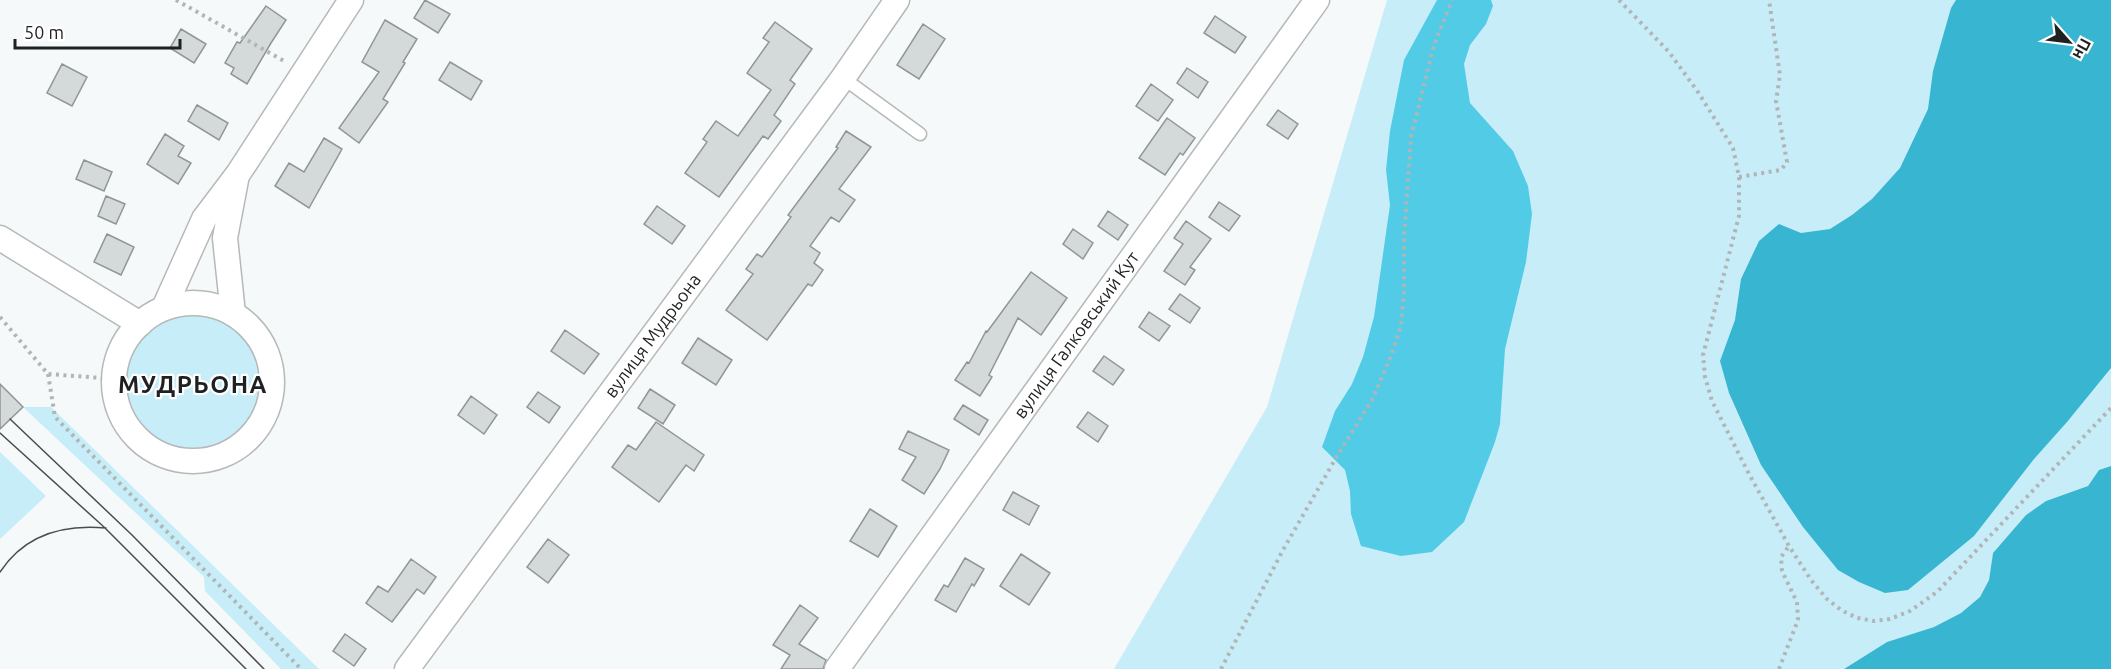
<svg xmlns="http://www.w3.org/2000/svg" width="2111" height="669" font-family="Ubuntu,sans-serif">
	<rect width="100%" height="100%" fill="#f5f9fa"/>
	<!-- green -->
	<path fill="#c7edf8" d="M1387,0H2111V466L2099,470L2088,486L2046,501L2026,515L1993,553L1989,580L1980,597L1961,613L1934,627L1887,642L1844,669H1114L1267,407Z
		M118 382a76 76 0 1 1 152 0a76 76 0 1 1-152 0Z
		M23,407H51L319,669H281L205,591L204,577Z
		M0,452L46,496L0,539Z"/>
	<!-- forest -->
	<path fill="#52cbe7" d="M1437,0H1491L1493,6L1486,24L1470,45L1464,64L1470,103L1513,151L1528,186L1532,214L1526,262L1505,349L1500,424L1495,442L1464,522L1432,552L1401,556L1361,546L1351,514L1350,491L1345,470L1322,447L1335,411L1352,384L1363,357L1374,317L1390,205L1386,170L1390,131L1404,60Z"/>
	<!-- water -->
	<path fill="#37b5d1" d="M1956,0H2111V368L2067,422L2034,459L1974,536L1908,590L1885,593L1859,582L1838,570L1803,527L1761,465L1729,393L1720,361L1735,320L1741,279L1759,241L1779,224L1801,233L1830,229L1852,215L1872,199L1900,168L1928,109L1933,71L1951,8Z
		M2111,466V669H1844L1887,642L1934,627L1961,613L1980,597L1989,580L1993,553L2026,515L2046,501L2088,486L2099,470Z"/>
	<!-- building -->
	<path fill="#d4d9da" stroke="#919596" stroke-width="1.5" d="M425,0L450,14L438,33L414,18Z
		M266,6L286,20L271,43L247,84L231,74L234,68L225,63L237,42L240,43Z
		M1215,16L1246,37L1235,53L1204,33Z
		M385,20L417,39L403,62L405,63L383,99L388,102L359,143L339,128L379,72L362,62Z
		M775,22L812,49L790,80L795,84L774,115L781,121L768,139L763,136L719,197L685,173L707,142L703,139L716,121L738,136L771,90L747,73L769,42L763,38Z
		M923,24L945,39L919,79L897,65Z
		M181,29L206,44L194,63L170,48Z
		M450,62L482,81L471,100L439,80Z
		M62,64L87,77L72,106L47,93Z
		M1187,68L1208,82L1198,98L1177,83Z
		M1151,84L1173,100L1158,121L1136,106Z
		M197,105L228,123L219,140L188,121Z
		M1278,110L1298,124L1288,139L1267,125Z
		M1167,118L1195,138L1183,155L1180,153L1165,175L1139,158Z
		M846,131L871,147L839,189L855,200L839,222L831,217L810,246L820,253L814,263L823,270L812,286L808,284L767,340L726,310L753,274L746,269L757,254L762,257L791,217L788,215L838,148L836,147Z
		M165,134L184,146L178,156L191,163L178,184L147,164Z
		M324,138L342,149L309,208L275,186L289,163L304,172Z
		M84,160L112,172L104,191L76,179Z
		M106,196L125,204L116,224L98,216Z
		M1219,202L1240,216L1229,231L1209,217Z
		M657,206L685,226L672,244L644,224Z
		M1108,211L1128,225L1118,240L1098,226Z
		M1186,221L1211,239L1190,267L1195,270L1185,285L1164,271L1183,244L1174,238Z
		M1073,229L1093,243L1083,259L1063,244Z
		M107,234L134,247L121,275L94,262Z
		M1031,272L1067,298L1041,335L1018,318L989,375L992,377L980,396L955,380L967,362L969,363L986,331L987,332Z
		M1180,294L1200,308L1190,323L1169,309Z
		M1149,312L1170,326L1159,341L1139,327Z
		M565,330L599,354L584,374L551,351Z
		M698,338L732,360L716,385L682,363Z
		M1104,356L1124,370L1113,385L1093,371Z
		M0,384L23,407L0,429Z
		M650,389L675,405L663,424L638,408Z
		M538,392L560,407L549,423L527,407Z
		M471,396L497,415L484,434L458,415Z
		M963,405L988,420L979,435L954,419Z
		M1088,412L1108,426L1098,442L1077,427Z
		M656,422L704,455L694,471L686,465L659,502L612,467L628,445L636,450Z
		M908,431L949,450L940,469L924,494L902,480L916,457L899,449Z
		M1013,492L1039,506L1029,525L1003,510Z
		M870,509L897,526L878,557L850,541Z
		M548,539L569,555L548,583L527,567Z
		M1021,554L1050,573L1029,605L1000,586Z
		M965,558L984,569L974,586L972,584L956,612L935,600L944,585L948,587Z
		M411,559L436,577L424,594L417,589L392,622L366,603L378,586L388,592Z
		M800,605L818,618L799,644L826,660L823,669H781L790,655L773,645Z
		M345,634L366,649L354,666L333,651Z"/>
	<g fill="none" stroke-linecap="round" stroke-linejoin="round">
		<defs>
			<path id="service" d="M843,78L920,134"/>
			<g id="minor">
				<path d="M0,238L140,324"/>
				<circle cx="193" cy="382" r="79"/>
				<path d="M164,308L204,219L238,174L351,0"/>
				<path d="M233,314L225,238L236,180"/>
				<path id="s1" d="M407,669L843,78L897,0"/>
				<path id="s2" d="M837,669L1317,0"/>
			</g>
		</defs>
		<!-- service casing -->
		<use href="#service" stroke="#b5b9ba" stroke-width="15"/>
		<!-- minor casing -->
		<use href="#minor" stroke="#b5b9ba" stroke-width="27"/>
		<!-- path -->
		<path stroke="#b2b5b6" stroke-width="4" stroke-dasharray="3 4.5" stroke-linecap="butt" d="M176,0L284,61
			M1619,0L1669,52L1698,92L1733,148L1739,177V216L1703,355L1705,377L1712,401L1749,474L1789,546L1811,580L1827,599L1841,610L1857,618L1874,621L1890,619L1910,611L1937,592L2111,408
			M1739,177L1781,170L1787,162L1776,101L1780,75L1769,0
			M0,317L48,374L115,379
			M48,374L55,417L301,669
			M1221,669L1283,550L1337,456L1372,400L1389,361L1401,326L1404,292V238L1411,137L1434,45L1452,0
			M1779,669L1798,620L1797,602L1782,571L1781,557L1789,546"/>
		<!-- service -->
		<use href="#service" stroke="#fff" stroke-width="12"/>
		<!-- minor -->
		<use href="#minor" stroke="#fff" stroke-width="24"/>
		<!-- tram -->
		<path stroke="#4b4d4e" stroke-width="1.5" d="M10,419L132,535L264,669
			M0,433L104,527L246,669
			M0,572C25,534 63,524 106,528"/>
	</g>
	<g text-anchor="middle" stroke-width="4.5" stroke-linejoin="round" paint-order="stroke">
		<!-- street labels -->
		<g font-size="18" fill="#1f2021" stroke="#fff">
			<text dy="6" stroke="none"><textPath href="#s2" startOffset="411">вулиця Галковський Кут</textPath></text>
			<text dy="6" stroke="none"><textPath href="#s1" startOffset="414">вулиця Мудрьона</textPath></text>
		</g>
		<!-- district labels -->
		<g font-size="24" font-weight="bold" letter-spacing="1.5" fill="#1f2021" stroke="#fff">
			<text x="193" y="393">МУДРЬОНА</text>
		</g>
	</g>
	<!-- north arrow -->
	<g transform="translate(2069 42) rotate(118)" stroke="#ffffff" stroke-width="4.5" paint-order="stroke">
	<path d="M0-4.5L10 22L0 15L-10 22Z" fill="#1f2021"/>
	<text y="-9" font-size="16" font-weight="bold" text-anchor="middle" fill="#1f2021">Пн</text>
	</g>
	<!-- scale -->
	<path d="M15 39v9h165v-9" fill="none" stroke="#1f2021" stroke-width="3"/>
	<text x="24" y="39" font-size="18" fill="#1f2021" stroke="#ffffff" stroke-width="4.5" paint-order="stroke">50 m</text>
</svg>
